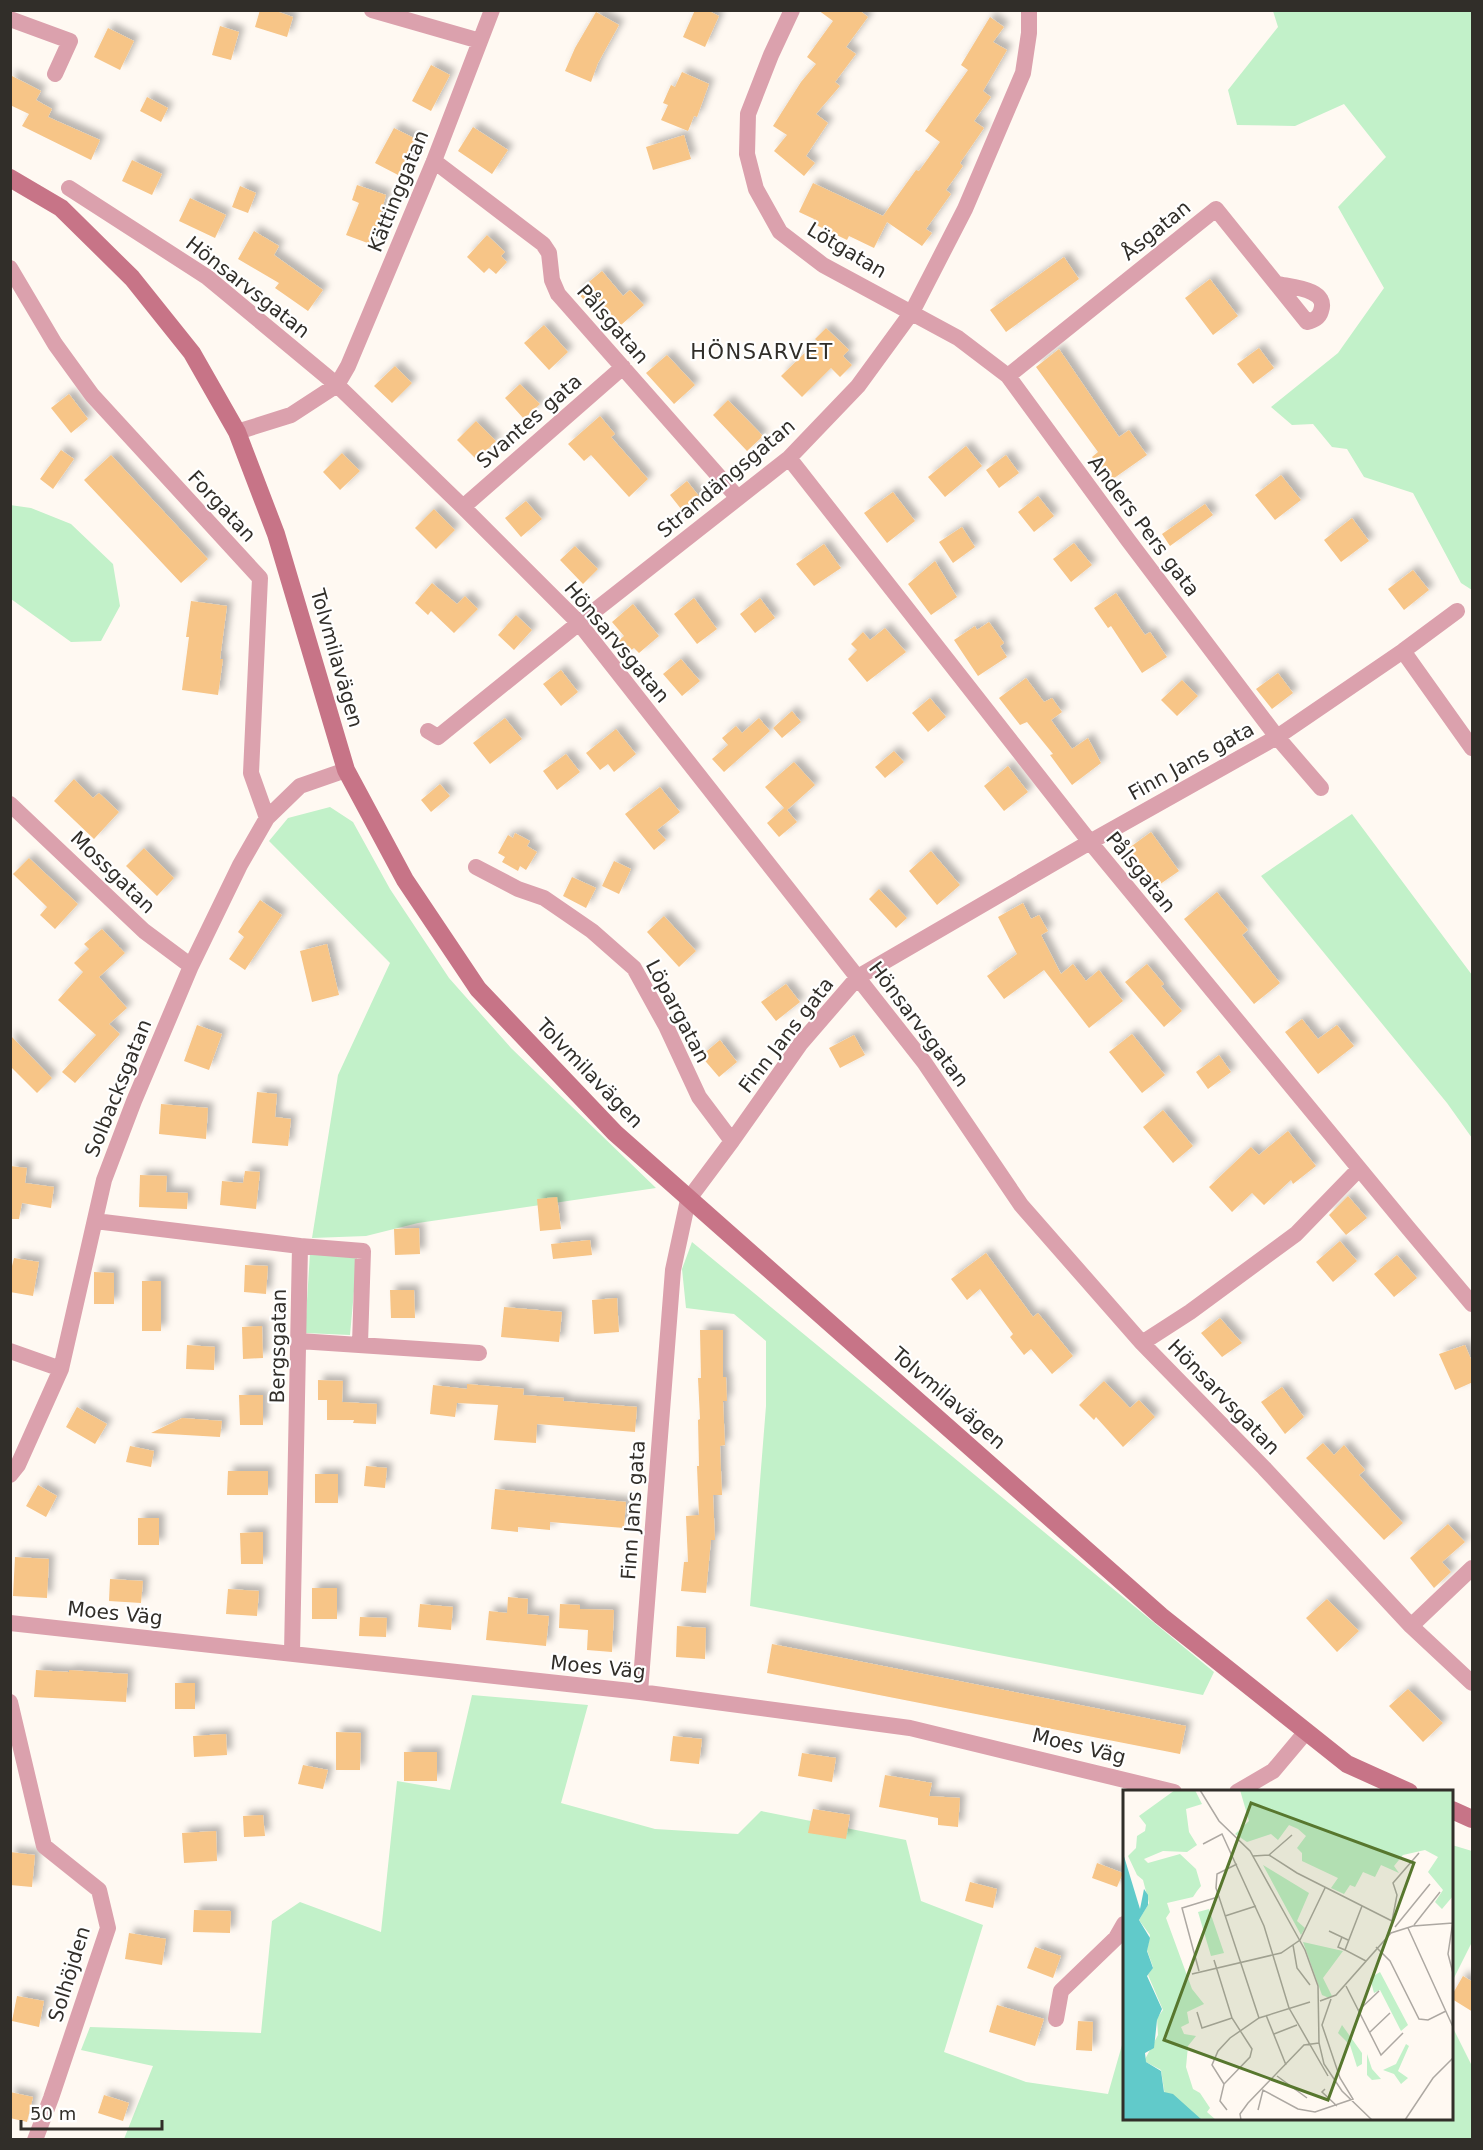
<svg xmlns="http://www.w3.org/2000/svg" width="1483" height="2150" font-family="'DejaVu Sans',sans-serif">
	<defs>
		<filter id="shadow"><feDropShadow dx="5.5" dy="-5.5" stdDeviation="3" flood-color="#0004"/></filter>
	</defs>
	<rect width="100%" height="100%" fill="#fff9f2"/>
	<!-- green -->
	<path fill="#c2f1c9" d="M1273,11H1472V590L1461,583L1413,493L1364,477L1347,449L1332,447L1313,424L1292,425L1271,407L1338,353L1384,288L1338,207L1386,157L1344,104L1295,126L1237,125L1228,90L1278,27Z
		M10,505L31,508L71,524L113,564L120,606L101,641L71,642L11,599Z
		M330,807L353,822L390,889L449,978L511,1048L656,1188L418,1223L366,1236L312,1238L338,1075L390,963L269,841L288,818Z
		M1352,814L1472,975V1138L1447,1103L1261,876Z
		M692,1242L1214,1672L1203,1695L750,1606L766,1406V1341L734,1314L686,1308L682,1269Z
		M310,1253L357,1258L350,1335L305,1333Z
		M472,1695L588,1705L561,1803L655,1829L738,1834L761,1811L906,1840L921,1901L983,1925L944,2052L1026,2082L1108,2094L1124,2038V2118H1452V2026L1472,2066V2139H124L153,2066L81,2050L90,2027L261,2033L272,1921L300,1902L381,1932L397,1781L450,1790Z
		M1452,1845L1472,1851V1942L1452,1982Z"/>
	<!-- building -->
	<path fill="#f7c587" filter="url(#shadow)" d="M260,10H273L293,17L287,37L255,27Z
		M695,10H707L719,16L705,47L683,37Z
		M818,10H859L868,17L846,47L856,54L835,82L840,86L816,114L828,123L806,156L815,163L804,176L774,151L787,135L773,126L801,82L816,64L807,57L833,21Z
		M596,12L619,25L598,63L591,82L565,71L575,48Z
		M990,17L1004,27L993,42L1007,50L983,91L991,97L974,121L984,128L960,163L963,166L946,190L951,194L926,229L932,233L922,246L887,222L874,248L849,236L847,240L812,223L814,219L799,212L813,183L883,216L916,170L919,171L940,142L925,131L968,70L961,65Z
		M220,26L239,32L231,60L212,55Z
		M108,28L134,41L120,70L94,57Z
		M431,65L450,75L431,111L412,101Z
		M682,72L709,84L697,117L694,116L688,131L661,120L668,105L663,103L671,85L675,87Z
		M10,75L41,91L36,100L52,109L48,117L100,140L91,160L22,126L29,114L10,105Z
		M147,97L168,108L161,122L140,111Z
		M473,127L508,150L492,174L458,151Z
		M394,128L418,140L400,176L375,163Z
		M684,135L691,159L653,170L646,147Z
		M132,160L162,174L152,195L122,181Z
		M357,185L386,195L381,213L385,215L373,245L346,235L359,203L352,200Z
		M240,186L256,193L248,213L232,207Z
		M190,198L226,215L215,238L179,221Z
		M254,231L279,246L274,255L323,290L308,311L275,288L279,283L238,259Z
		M487,235L505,252L501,256L507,262L496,274L489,268L484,273L467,257Z
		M1064,257L1079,279L1006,332L990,310Z
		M602,271L623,296L630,290L644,305L621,325L598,300L590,307L577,292Z
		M1210,279L1238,316L1213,335L1185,298Z
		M544,325L568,352L549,370L524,343Z
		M826,328L849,350L843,356L852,365L840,377L831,368L802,397L781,376L817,341L815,339Z
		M1259,348L1274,368L1253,384L1237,364Z
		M1059,349L1119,437L1129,430L1147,455L1110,481L1092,457L1098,452L1036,367Z
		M667,355L695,385L674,404L646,373Z
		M395,366L412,383L392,403L374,386Z
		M520,384L540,404L524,419L505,398Z
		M69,394L88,419L71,433L51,408Z
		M728,400L763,436L747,451L713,415Z
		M600,416L615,434L611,437L648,479L629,497L591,455L584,461L568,444Z
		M476,421L496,441L477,460L457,440Z
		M966,446L982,466L945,497L928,477Z
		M61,450L74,459L53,489L40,479Z
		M342,453L360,471L340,490L323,472Z
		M111,455L208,559L181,583L84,480Z
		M1006,455L1019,473L999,488L986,470Z
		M1281,475L1301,500L1275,520L1255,495Z
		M687,481L702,500L685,514L670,495Z
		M893,492L915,521L887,543L864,513Z
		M1038,496L1054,516L1034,532L1018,512Z
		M526,501L542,519L521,537L505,518Z
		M1205,504L1213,515L1170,546L1162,534Z
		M434,509L455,530L436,549L415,528Z
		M1352,518L1369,541L1341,562L1324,540Z
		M962,527L975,547L953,563L939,542Z
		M1074,543L1092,565L1071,582L1053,559Z
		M824,544L841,568L814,586L796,564Z
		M575,546L598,569L583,584L560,560Z
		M935,561L957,597L931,615L908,584Z
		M1413,570L1429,590L1404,610L1388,589Z
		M432,583L457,604L465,596L478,609L454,633L431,611L428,615L415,603Z
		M1116,593L1145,635L1150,632L1167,657L1142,673L1111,626L1108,628L1094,608Z
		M694,598L717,629L697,644L674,614Z
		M760,598L775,618L755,633L740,614Z
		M191,601L227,606L220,659H223L218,695L182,690L189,637H186Z
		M633,604L659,636L639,653L634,648L626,654L617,642L624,636L612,622Z
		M516,615L532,630L514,650L498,635Z
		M989,622L1004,643L1000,646L1007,657L978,676L954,640L975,626L977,630Z
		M885,628L906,652L867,682L848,659L857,650L851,644L863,632L870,640Z
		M681,659L700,681L682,696L663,674Z
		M561,670L578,692L561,706L543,684Z
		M1278,673L1293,693L1272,709L1256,689Z
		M1026,678L1044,702L1052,698L1062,712L1051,720L1072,749L1088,738L1101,763L1072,785L1050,755L1053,754L1027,722L1020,725L999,698Z
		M1182,680L1198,696L1177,716L1161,700Z
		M930,698L946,717L928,732L912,713Z
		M792,711L801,722L782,738L773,728Z
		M505,718L522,739L490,764L473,743Z
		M759,718L770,731L724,772L712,759L728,745L722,738L736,726L742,733Z
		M616,729L636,754L614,772L608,764L600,770L586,753Z
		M894,751L904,762L885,778L875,767Z
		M566,754L580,772L557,790L543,771Z
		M794,762L815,785L787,810L797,822L779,837L767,823L784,808L765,787Z
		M1008,766L1028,792L1004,811L984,786Z
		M74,779L93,798L99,793L119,812L94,839L54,801Z
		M440,784L450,796L431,812L421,800Z
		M660,787L680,812L657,830L666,840L654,850L625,814Z
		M1151,832L1179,871L1156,887L1129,848Z
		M515,833L530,841L527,846L537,852L526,870L520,866L518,871L502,862L505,857L498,853L508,835L513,838Z
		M144,848L174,878L157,896L126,866Z
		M931,851L960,885L937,905L909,871Z
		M29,858L78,904L55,929L40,915L47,907L13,874Z
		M614,861L631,869L619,894L602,886Z
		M572,877L596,888L586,908L563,896Z
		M879,889L907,918L896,928L869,899Z
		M1217,892L1248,930L1242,935L1280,983L1254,1004L1184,919Z
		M260,900L282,915L245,970L229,959L244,937L238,932Z
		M1023,903L1031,919L1039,915L1048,931L1041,935L1061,974L1073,964L1086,981L1099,970L1123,1001L1089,1028L1044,970L1004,999L987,976L1017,954L998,917Z
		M664,916L696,951L679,967L647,932Z
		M102,929L125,953L99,977L127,1008L109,1024L120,1034L75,1083L62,1072L96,1035L58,1000L83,972L74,963L89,949L84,944Z
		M327,944L339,995L312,1002L300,951Z
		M1147,964L1164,984L1161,986L1182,1011L1164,1027L1125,982Z
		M786,984L800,1002L776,1021L761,1002Z
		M1302,1019L1318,1039L1337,1025L1354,1046L1318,1074L1285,1032Z
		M197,1025L222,1034L209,1070L184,1061Z
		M1132,1034L1165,1075L1142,1093L1109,1052Z
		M10,1035L52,1078L37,1093L10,1066Z
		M854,1035L865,1055L840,1068L829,1048Z
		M720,1040L737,1062L719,1077L701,1056Z
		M1219,1055L1231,1072L1208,1089L1196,1072Z
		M257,1092L277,1094L275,1117L291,1119L288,1146L252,1143Z
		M161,1104L208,1108L206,1139L159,1134Z
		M1163,1110L1193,1146L1173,1163L1143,1127Z
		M1288,1131L1316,1166L1293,1184L1291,1180L1264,1205L1252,1193L1232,1212L1209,1187L1251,1147L1259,1155Z
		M10,1166L27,1168L25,1183L54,1187L51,1208L22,1203L19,1219H10Z
		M245,1171L260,1172L256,1209L220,1205L222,1181L243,1183Z
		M140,1175L167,1176L166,1192L188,1193L187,1209L139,1207Z
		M1348,1196L1367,1218L1346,1235L1329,1215Z
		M557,1197L561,1229L540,1231L537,1199Z
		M419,1228L420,1254L395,1255L394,1229Z
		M590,1240L592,1255L553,1259L551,1244Z
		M1340,1241L1357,1261L1333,1282L1316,1262Z
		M986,1253L1033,1317L1038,1313L1073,1356L1052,1374L1031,1349L1024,1355L1010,1337L1013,1334L980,1289L967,1300L951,1279Z
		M1397,1255L1417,1278L1394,1297L1374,1274Z
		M14,1258L39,1262L33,1296L10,1292V1274Z
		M245,1265L268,1266L266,1294L244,1292Z
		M94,1272L114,1273V1304H94Z
		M142,1281H161V1331H142Z
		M390,1290H414L415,1318H391Z
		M617,1298L619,1332L594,1334L592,1300Z
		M504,1307L562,1312L559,1342L501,1337Z
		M1220,1318L1242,1343L1222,1357L1201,1333Z
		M262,1326L263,1358L243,1359L242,1327Z
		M700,1330H723V1377H726L727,1401H723L725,1445L720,1446L722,1495H713L715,1540H711L706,1593L681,1591L684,1562H688L686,1516L699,1515L697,1466H699L698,1420L700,1419L698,1378H701Z
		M187,1345L215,1347L214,1370L186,1369Z
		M1465,1345L1473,1364V1382L1455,1390L1439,1354Z
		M318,1380L343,1381L342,1402L377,1404L376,1424L353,1423L354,1420H327V1400H318Z
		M1104,1381L1130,1408L1139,1400L1155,1417L1123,1447L1096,1417L1094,1420L1079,1405Z
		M467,1384L524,1389L523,1395L564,1398L563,1401L637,1407L635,1432L537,1424L536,1443L494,1440L498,1405L457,1403L455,1417L430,1414L433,1385L467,1389Z
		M1282,1387L1304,1417L1285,1434L1261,1402Z
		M239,1395H263V1425H240Z
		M77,1407L107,1424L95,1444L66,1427Z
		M182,1418L222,1421L220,1437L151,1433Z
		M1323,1443L1334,1455L1344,1445L1365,1470L1359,1475L1403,1523L1384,1540L1306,1458Z
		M130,1446L154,1451L151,1467L126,1462Z
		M366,1466L387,1468L385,1488L364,1486Z
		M228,1471H268V1495H227Z
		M315,1474H338V1503H315Z
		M38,1485L57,1496L46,1517L26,1506Z
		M495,1489L626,1502L624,1528L550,1522V1530L518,1527V1532L491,1529Z
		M138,1518H159V1545H138Z
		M1448,1524L1465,1542L1442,1562L1451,1572L1434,1588L1410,1558Z
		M263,1532V1564H241L240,1533Z
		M15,1557L49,1559L47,1598L13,1596Z
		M110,1579L143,1581L141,1603L109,1601Z
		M312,1588H337V1619H312Z
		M228,1589L259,1591L257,1616L226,1614Z
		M508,1597L528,1599L527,1614L549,1616L546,1646L486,1640L489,1611L507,1613Z
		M1327,1599L1359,1631L1337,1652L1306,1618Z
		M420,1604L453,1607L451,1630L418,1627Z
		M560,1604L580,1605V1609L614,1610L612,1652L587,1650L588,1630L559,1628Z
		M360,1617L387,1618L386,1637L359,1636Z
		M677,1626L706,1628L705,1659L676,1657Z
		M772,1644L1186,1726L1180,1754L767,1673Z
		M36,1670L69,1672V1670L128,1674L126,1702L34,1697Z
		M175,1683H195V1709H175Z
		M1408,1689L1443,1723L1423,1742L1389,1706Z
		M336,1732L361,1733L360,1770H336Z
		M226,1734L227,1755L194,1757L193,1736Z
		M673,1736L702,1739L699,1764L670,1761Z
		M404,1752H437V1781H404Z
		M802,1753L836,1758L832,1782L798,1776Z
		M303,1765L328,1770L323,1789L298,1784Z
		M885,1775L932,1783L929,1796L960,1798L958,1827L938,1825V1818L879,1807Z
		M813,1809L850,1815L846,1839L808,1833Z
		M263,1815L265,1836L244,1837L243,1816Z
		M216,1831L217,1861L184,1863L182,1833Z
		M10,1852L35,1855L32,1887L10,1885Z
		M1097,1863L1123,1873L1117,1887L1092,1878Z
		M970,1882L997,1889L993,1908L965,1901Z
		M194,1910L231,1911L230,1933L193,1932Z
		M129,1933L166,1939L162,1965L125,1959Z
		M1035,1947L1061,1956L1053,1978L1027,1968Z
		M1463,1976L1473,1982V2012L1452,1999V1995Z
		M17,1996L44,2001L39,2027L12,2021Z
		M997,2005L1044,2019L1035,2046L989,2032Z
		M1078,2021L1093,2022L1092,2051L1076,2050Z
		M10,2092L33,2097L27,2122L10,2118Z
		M104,2095L129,2103L123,2121L98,2113Z"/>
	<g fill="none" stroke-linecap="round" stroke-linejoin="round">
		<!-- street -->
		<path stroke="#dba1ad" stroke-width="16" d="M372,10L480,41
			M792,10L771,55L748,114L747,154L756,189L780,232L823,265L958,338L1008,376L1128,540L1277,737L1321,788
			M10,19L70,41L55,74
			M434,161L543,244L549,253L552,280L558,294L738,498
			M69,188L207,277L337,385L463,507L579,623L924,1062L1021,1205L1142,1343L1264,1468L1411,1626L1472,1683
			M10,268L55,344L92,395L260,578L251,773L267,818
			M1008,376L1216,209L1307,322C1314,320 1319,318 1321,311C1329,289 1291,287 1278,284
			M237,432L291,415L337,385L348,366L434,161L492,10
			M789,458L1090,842L1409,1229L1472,1304
			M463,507L623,367
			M1403,651L1472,748
			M428,731L438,737L579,623L789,458L858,386L912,312L965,209L1023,73L1029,33V10
			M10,804L144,931L191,966
			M476,867L518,889L544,898L592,931L634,968L666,1026L699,1097L732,1141
			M95,1221L300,1246L292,1653
			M300,1246L363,1251L360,1344
			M299,1341L479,1353
			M1142,1343L1190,1312L1296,1234L1359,1169
			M10,1351L61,1369
			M10,1475L18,1465L61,1369L104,1180L134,1101L191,966L240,865L267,818L300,786L346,770
			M10,1623L640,1692L910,1728L1174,1792
			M1411,1626L1472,1568
			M640,1692L673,1270L688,1200L732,1141L801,1043L858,977L1090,842L1277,737L1403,651L1457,611
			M10,1702L44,1846L99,1890L108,1928L51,2098L35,2140
			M1237,1792L1273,1771L1305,1733
			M1056,2019L1061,1991L1116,1938L1124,1924"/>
		<!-- secondary -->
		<path stroke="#c77487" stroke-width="18" d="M10,178L61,208L132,278L192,353L237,432L276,534L346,770L405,880L478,989L615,1133L1161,1616L1347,1764L1409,1792
			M1452,1810L1472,1819"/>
	</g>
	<g text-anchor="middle" stroke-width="4.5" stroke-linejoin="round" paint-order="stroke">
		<!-- street labels -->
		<g font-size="20" fill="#312e29" stroke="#fff">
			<text transform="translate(398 191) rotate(-68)" y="7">Kättinggatan</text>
			<text transform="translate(1156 230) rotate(-39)" y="7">Åsgatan</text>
			<text transform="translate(847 250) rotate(31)" y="7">Lötgatan</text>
			<text transform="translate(248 287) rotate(38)" y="7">Hönsarvsgatan</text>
			<text transform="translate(613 324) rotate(49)" y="7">Pålsgatan</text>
			<text transform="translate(529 421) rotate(-41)" y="7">Svantes gata</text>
			<text transform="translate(726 478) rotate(-40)" y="7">Strandängsgatan</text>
			<text transform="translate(222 506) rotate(47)" y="7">Forgatan</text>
			<text transform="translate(1144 526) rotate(53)" y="7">Anders Pers gata</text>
			<text transform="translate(617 642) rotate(50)" y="7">Hönsarvsgatan</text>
			<text transform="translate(337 658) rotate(74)" y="7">Tolvmilavägen</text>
			<text transform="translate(1191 761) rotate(-29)" y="7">Finn Jans gata</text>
			<text transform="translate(113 872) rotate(44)" y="7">Mossgatan</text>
			<text transform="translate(1141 872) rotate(51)" y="7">Pålsgatan</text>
			<text transform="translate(678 1011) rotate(62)" y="7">Löpargatan</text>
			<text transform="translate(919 1024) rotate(53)" y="7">Hönsarvsgatan</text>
			<text transform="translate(786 1035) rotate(-52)" y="7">Finn Jans gata</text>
			<text transform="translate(590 1073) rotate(46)" y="7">Tolvmilavägen</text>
			<text transform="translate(118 1088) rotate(-68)" y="7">Solbacksgatan</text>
			<text transform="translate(278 1346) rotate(-89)" y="7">Bergsgatan</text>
			<text transform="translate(1224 1397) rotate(46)" y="7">Hönsarvsgatan</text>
			<text transform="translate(949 1398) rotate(41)" y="7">Tolvmilavägen</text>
			<text transform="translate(633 1510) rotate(-86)" y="7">Finn Jans gata</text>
			<text transform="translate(115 1613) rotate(6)" y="7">Moes Väg</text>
			<text transform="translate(598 1667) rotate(6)" y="7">Moes Väg</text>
			<text transform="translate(1079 1746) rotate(14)" y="7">Moes Väg</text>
			<text transform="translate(69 1974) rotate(-73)" y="7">Solhöjden</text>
		</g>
		<!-- neighbourhood labels -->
		<g font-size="21" letter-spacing="1.5" fill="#312e29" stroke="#fff">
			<text x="762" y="359">HÖNSARVET</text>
		</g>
	</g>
	<!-- overview -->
	<g transform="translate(1123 1790)">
		<rect width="330" height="330" fill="#fff9f2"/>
		<path d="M52,0H72L79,14L63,19L66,42L74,55L64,62L40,61L21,69L25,73L57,64L73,79L78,96L74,101L70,107L44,113L47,122L43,128L69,199L81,214L64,222L66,233L58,237L61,244L73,246L65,256L63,277L70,299L77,303L87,318L84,322L93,330H78L42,306L38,280L21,271L35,245L34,228L40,220L25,185L30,177L24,160L27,145L16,130L26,113L20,90L14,85L5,66L13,58L14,46L22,41L23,35L16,26ZM117,0H330V106L319,119L312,112L320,100L305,82L315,67L302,60L280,65L271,76L276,83L258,75L252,87L240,82L232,97L227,95L221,104L208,98L215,88L179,71V63L174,58L183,46L175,39L166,35L155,50L148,44L124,52L112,44L126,31ZM140,75L186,103L174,131L182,138L178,145ZM86,119L101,163L88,166L75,122ZM180,152L220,161L200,188L209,206L206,208L199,205ZM257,182L285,235L278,241L257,200L251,203L247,188ZM219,235L239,263V274L234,277L227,255L215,243ZM283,254L286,256L275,281L285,288L278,294L271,284L260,280L273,274ZM244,264L249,279L258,289L249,290L244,285Z" fill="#c2f1c9"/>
		<path d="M0,63L17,119L21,99L25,105V115L16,130L27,148L24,161L30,178L24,186L39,219L34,230L31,258L22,263L23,272L38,281L41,302L50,304L79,330H0Z" fill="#61caca"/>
		<path fill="none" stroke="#ada8a2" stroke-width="1.5" d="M77,0L96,31L127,61L182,160L195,196L196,253L201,274L219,301L249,330M80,54L99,44L141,136L166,218L205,286M146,65L169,45M130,66L146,65L174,83L269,131M114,74L94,84L93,98L136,228M239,116L222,160L243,171M102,126L133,116M269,131L274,105L270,93L296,63M330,131L325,164L330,183M291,135L317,102M272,137L307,94M285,138L330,237M206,141L225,150M219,147L215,157L222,160M170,155L174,178L187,195M253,157L267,171L296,229L305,230L323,221M91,170L109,228L129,259L127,267L101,294L97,311L104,320M76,181L59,118L95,107M69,184L158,163L177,150L202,98M223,196L258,265L280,243M197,211L213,205L268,143L290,136L330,133M236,220L256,201M74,222L79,238L109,228M143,225L163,275M247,242L267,223M151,244L174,235M154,286L184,308M101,294L89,275L95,261L107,248L136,228L187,212M202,299L199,302L214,316M135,320L140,300L175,319L192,322L230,309L217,288L199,235L208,209M118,330L117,324L125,313L181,255L196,253M282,330L310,288L330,268"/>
		<path fill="#57772e" fill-opacity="0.15" stroke="#57772e" stroke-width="3" d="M128,13L291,73L205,310L41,250Z"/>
		<rect width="330" height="330" fill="none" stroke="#312e29" stroke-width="3"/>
	</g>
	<!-- border -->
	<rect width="1483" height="2150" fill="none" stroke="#312e29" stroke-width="24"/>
	<!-- scale -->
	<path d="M21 2120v9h141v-9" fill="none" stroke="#312e29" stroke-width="3"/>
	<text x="30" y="2120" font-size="18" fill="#312e29" stroke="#ffffff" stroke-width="4.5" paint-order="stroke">50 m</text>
</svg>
